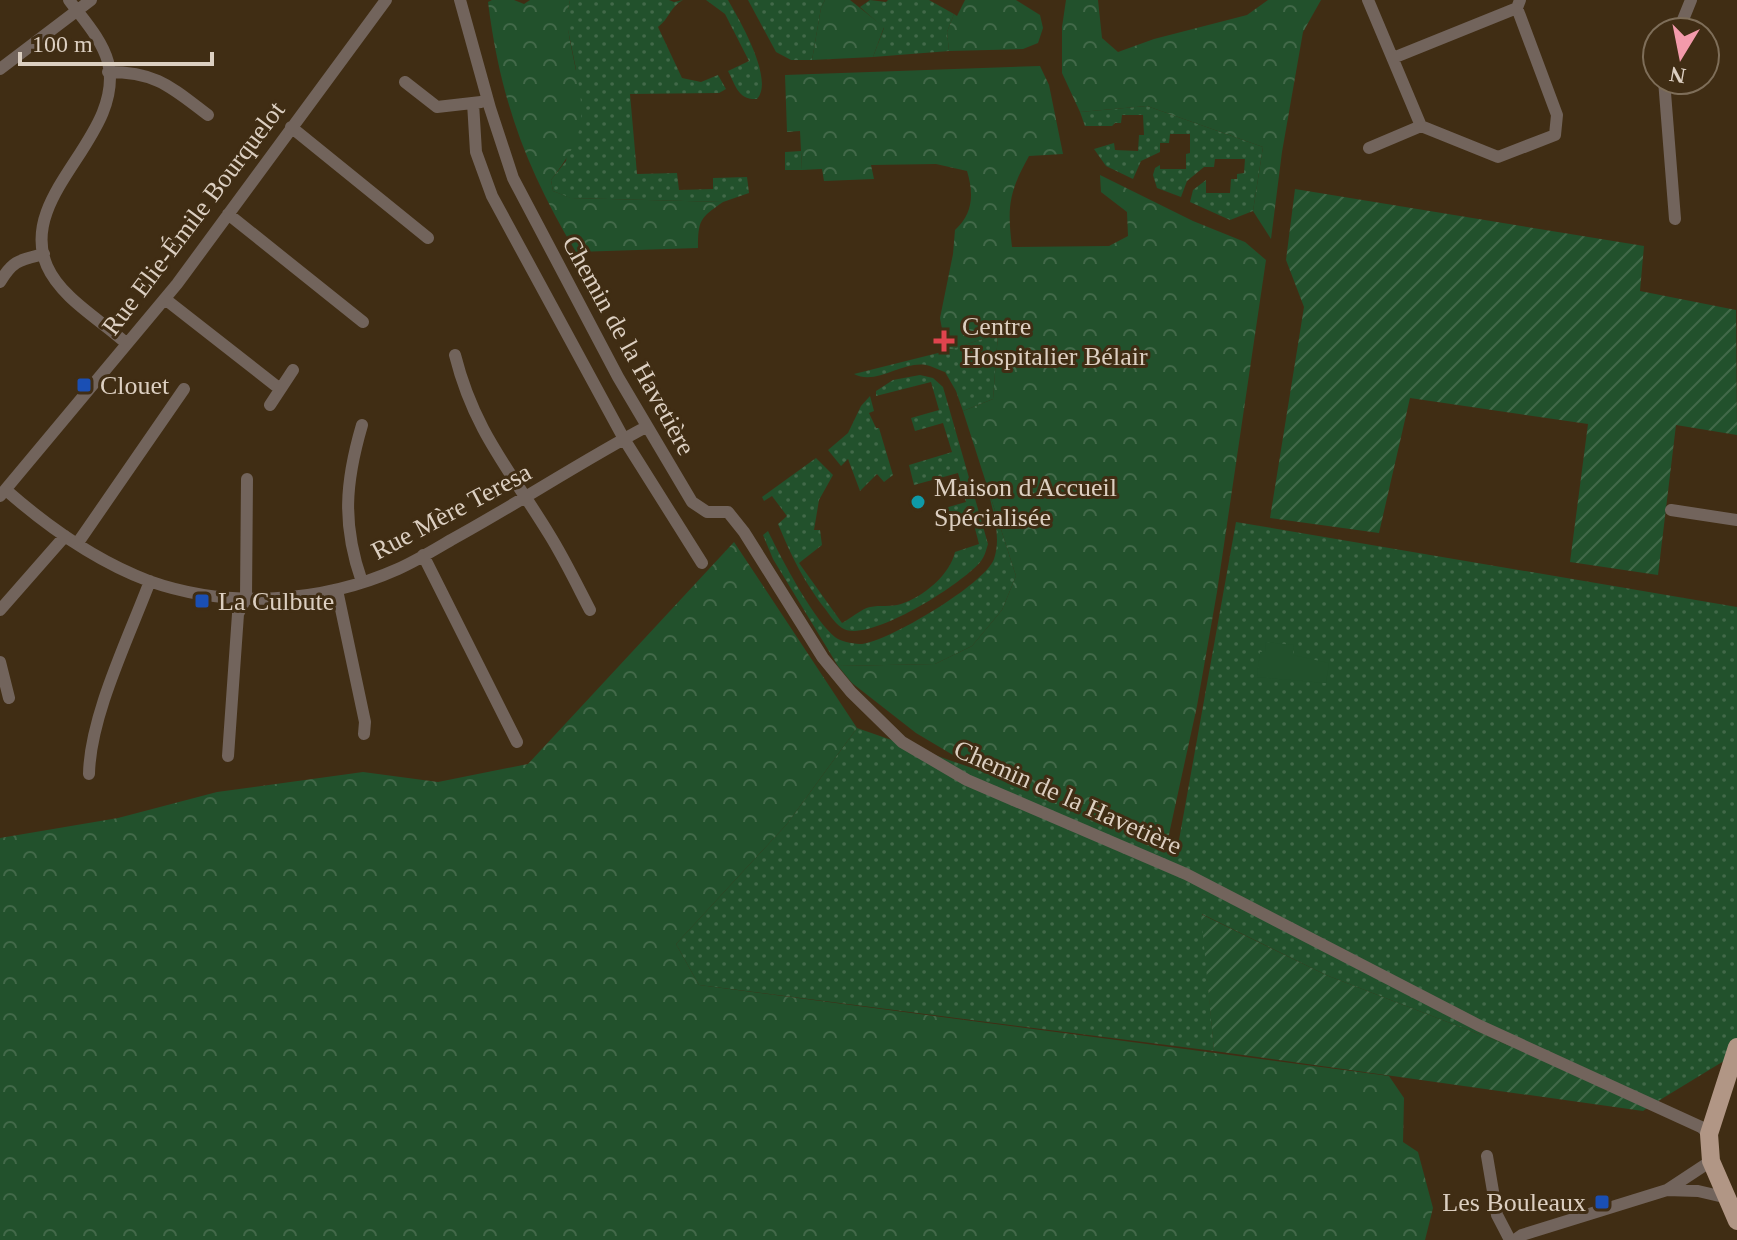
<svg xmlns="http://www.w3.org/2000/svg" width="1737" height="1240" font-family="Georgia,serif">
	<defs>
		<pattern id="grass-dots" width="8" height="8" patternUnits="userSpaceOnUse" patternTransform="scale(2)"><rect width="8" height="8" fill="#22512c"/><path d="M2 2h.1M6 6h.1" fill="none" stroke="#426949" stroke-width="1.8" stroke-linecap="round"/></pattern>
		<pattern id="forest-crowns" width="20" height="18" patternUnits="userSpaceOnUse" patternTransform="scale(2)"><rect width="20" height="18" fill="#22512c"/><path d="M2 6a3 3 0 1 1 6 0M12 15a3 3 0 1 1 6 0" fill="none" stroke="#426949"/></pattern>
		<pattern id="garden-furrows" width="10" height="10" patternUnits="userSpaceOnUse" patternTransform="scale(2)"><rect width="10" height="10" fill="#22512c"/><path d="M-1 1l2-2M0 10L10 0M9 11l2-2" fill="none" stroke="#426949"/></pattern>
	</defs>
	<rect width="100%" height="100%" fill="#402d14"/>
	<!-- grass -->
	<path fill="url(#grass-dots)" d="M570,0H669L674,2L683,0C670,7 669,19 658,27L682,78L701,82L718,75L726,89L719,93L630,94L637,174L677,173L679,190L713,189V178L747,177L749,193L723,202L570,198L553,191L551,180L566,161L576,69L566,20Z
		M706,0H728C739,19 775,80 757,99C738,100 736,86 728,71L749,61L725,14Z
		M748,0H825L821,8L812,60H791L776,52Z
		M870,0L886,2L888,0H929L954,14L947,32L949,51L873,57L884,28L860,7Z
		M1147,106L1263,147L1253,211L1230,220L1190,202L1193,190L1206,180V193H1230L1231,179H1237V174L1244,173L1245,159H1215L1214,167H1204L1187,181L1181,197L1157,188L1153,175L1155,168L1160,165V169H1186V154L1190,153V134H1170L1169,143H1160V152L1141,161L1133,179L1106,166L1094,149L1114,143L1115,150L1138,151L1139,135H1144L1143,115H1122L1121,123H1115L1112,126H1085L1080,112Z
		M801,151L802,170H785V152Z
		M998,334L993,399L963,411L956,391L945,372C939,370 932,366 926,365C902,361 876,386 854,374L946,351Z
		M920,375L933,378L943,387L988,544C986,550 985,556 981,561C964,583 867,645 842,628C834,623 828,612 822,605C801,576 792,557 778,524L787,516L772,496L764,501L762,497L816,458L833,475L819,500L814,530H820L822,545L799,563L842,623C850,619 861,609 870,607C880,605 891,607 901,604C923,597 950,575 955,552L979,544L971,513L942,522L938,510L966,502L958,473L914,485L909,465L952,452L943,423L915,431L911,418L939,410L931,382L876,396V391L893,380Z
		M870,396L874,411L869,413L876,428H879L893,475L884,482L877,474L860,491L848,459L841,466L828,450L848,433L861,406Z
		M987,486L1016,576L1002,610L972,646L935,664L838,666L773,559L763,535L768,531C780,556 816,625 838,639C843,642 856,644 862,644C889,641 985,584 994,559C1002,536 992,509 987,486Z
		M1236,522L1737,607V1053L1650,1106L1613,1086L1326,975L1202,914L1214,1051L699,985L676,944L787,824L857,728L1179,840Z"/>
	<!-- forest -->
	<path fill="url(#forest-crowns)" d="M492,0H514L524,4L530,0H570C565,22 569,34 573,56C585,114 589,131 551,180L553,191L571,198L723,202C700,218 698,220 698,248L576,252C526,169 500,98 488,2Z
		M825,0H850L884,27L873,57L812,60L821,8Z
		M965,0H1016L1040,15L1043,28L1038,43L1023,49L949,51L947,32L954,14L957,16Z
		M1066,0H1098L1102,38L1118,52L1154,39L1247,15L1268,0H1321L1303,32L1282,152L1271,239L1253,211L1263,147L1147,106L1080,112L1062,73V27Z
		M1040,66L1049,85L1063,154L1029,156C1009,192 1007,206 1012,247L1109,246L1128,236L1127,212L1101,192L1100,175L1193,221L1245,242L1266,260L1217,592L1197,706L1166,848L1000,783L916,733L852,683L838,666L935,664L972,646L1002,610L1016,576L963,411L993,399L998,334L946,351L940,318L953,254L955,230C973,214 974,194 967,171L936,164L871,165L874,179L824,181L822,169L802,170L800,131L787,132L785,75Z
		M734,542L857,728L787,824L676,944L699,985L1389,1076L1404,1098L1403,1142L1418,1152L1433,1208L1425,1240H0V838L118,818L217,792L363,772L438,782L528,764Z"/>
	<!-- garden -->
	<path fill="url(#garden-furrows)" d="M1295,189L1644,246L1640,291L1736,310L1737,435L1676,425L1658,575L1570,562L1588,424L1410,398L1379,533L1270,518L1304,307L1286,260Z
		M1201,914L1326,975L1613,1086L1650,1106L1643,1111L1214,1051Z"/>
	<!-- pitch -->
	<path fill="#22512c" d="M1266,642L1294,645L1293,655L1329,663L1326,683L1257,677L1260,652H1265Z"/>
	<g fill="none" stroke-linecap="round" stroke-linejoin="round">
		<!-- minor -->
		<path stroke="#72645c" stroke-width="12" d="M69,0C82,18 102,39 108,62C126,136 16,194 47,266C61,298 101,320 126,343
			M460,0L490,108L513,178L618,377L692,502L707,512H728L744,532L823,658L851,692L902,742L967,780L1186,874L1478,1025L1701,1127L1709,1134
			M1368,0L1421,126L1498,157L1555,135L1557,115L1517,8L1520,0
			M1678,32L1691,0
			M1393,58L1517,8
			M0,69L91,0
			M108,72C157,72 171,87 208,115
			M1664,80L1675,219
			M405,82L437,107L481,102
			M473,103L476,152L492,196L624,439L702,563
			M291,127L428,238
			M1369,148L1421,126
			M228,214L363,322
			M0,282C13,260 20,260 44,254
			M165,299L280,389
			M455,355C474,431 510,470 549,534C564,558 577,585 590,610
			M270,405L293,370
			M362,425C345,483 342,525 362,582
			M6,490C48,527 96,561 149,581C228,609 322,603 398,569C416,561 434,550 451,540C517,504 580,462 646,427
			M0,496L177,284L386,0
			M1671,510L1737,520
			M77,544L184,389
			M423,555L517,742
			M337,590L365,722L364,734
			M0,610L65,536
			M0,662L9,698
			M228,756L238,614L246,598L247,479
			M89,774C90,716 129,637 150,581
			M1487,1156L1497,1215L1510,1240
			M1667,1190L1698,1191L1728,1198
			M1515,1240L1522,1235L1667,1190L1711,1161"/>
		<!-- primary -->
		<path stroke="#b19685" stroke-width="18" d="M1737,1047L1709,1134L1711,1161L1737,1221"/>
	</g>
	<!-- markers -->
	<path fill="#e0444e" stroke="#402d14" stroke-width="3" d="M940 329h8v8h8v8h-8v8h-8v-8h-8v-8h8z"/>
	<g fill="#1a4fb4" stroke="#402d14" stroke-width="3">
		<rect x="76" y="377" width="16" height="16" rx="4"/>
		<rect x="194" y="593" width="16" height="16" rx="4"/>
		<rect x="1594" y="1194" width="16" height="16" rx="4"/>
	</g>
	<circle fill="#0f9aa8" stroke="#402d14" stroke-width="3" cx="918" cy="502" r="8"/>
	<g text-anchor="middle" stroke-width="6" stroke-linejoin="round" paint-order="stroke">
		<!-- street labels -->
		<g font-size="26" fill="#dccfc1" stroke="#402d14">
			<text transform="translate(193 218) rotate(-53)" y="9">Rue Elie-Émile Bourquelot</text>
			<text transform="translate(629 345) rotate(61)" y="9">Chemin de la Havetière</text>
			<text transform="translate(451 511) rotate(-28)" y="9">Rue Mère Teresa</text>
			<text transform="translate(1068 797) rotate(24)" y="9">Chemin de la Havetière</text>
		</g>
		<!-- poi labels -->
		<g font-size="26" fill="#dccfc1" stroke="#402d14" text-anchor="start">
			<text x="962" y="335">Centre<tspan x="962" dy="30">Hospitalier Bélair</tspan></text>
			<text x="100" y="394">Clouet</text>
			<text x="934" y="496">Maison d'Accueil<tspan x="934" dy="30">Spécialisée</tspan></text>
			<text x="218" y="610">La Culbute</text>
			<text x="1586" y="1211" text-anchor="end">Les Bouleaux</text>
		</g>
	</g>
	<!-- north arrow -->
	<g transform="translate(1681 56) rotate(190)"><circle r="38" fill="#402d14" stroke="#7e6e59" stroke-width="2"/>
	<path d="M0-6L14 30L0 20L-14 30Z" fill="#f39aab"/>
	<text y="-12" font-size="22" font-weight="bold" text-anchor="middle" fill="#dccfc1">N</text>
	</g>
	<!-- scale -->
	<path d="M20 52v12h192v-12" fill="none" stroke="#dccfc1" stroke-width="4"/>
	<text x="32" y="52" font-size="24" fill="#dccfc1" stroke="#402d14" stroke-width="6" paint-order="stroke">100 m</text>
</svg>
